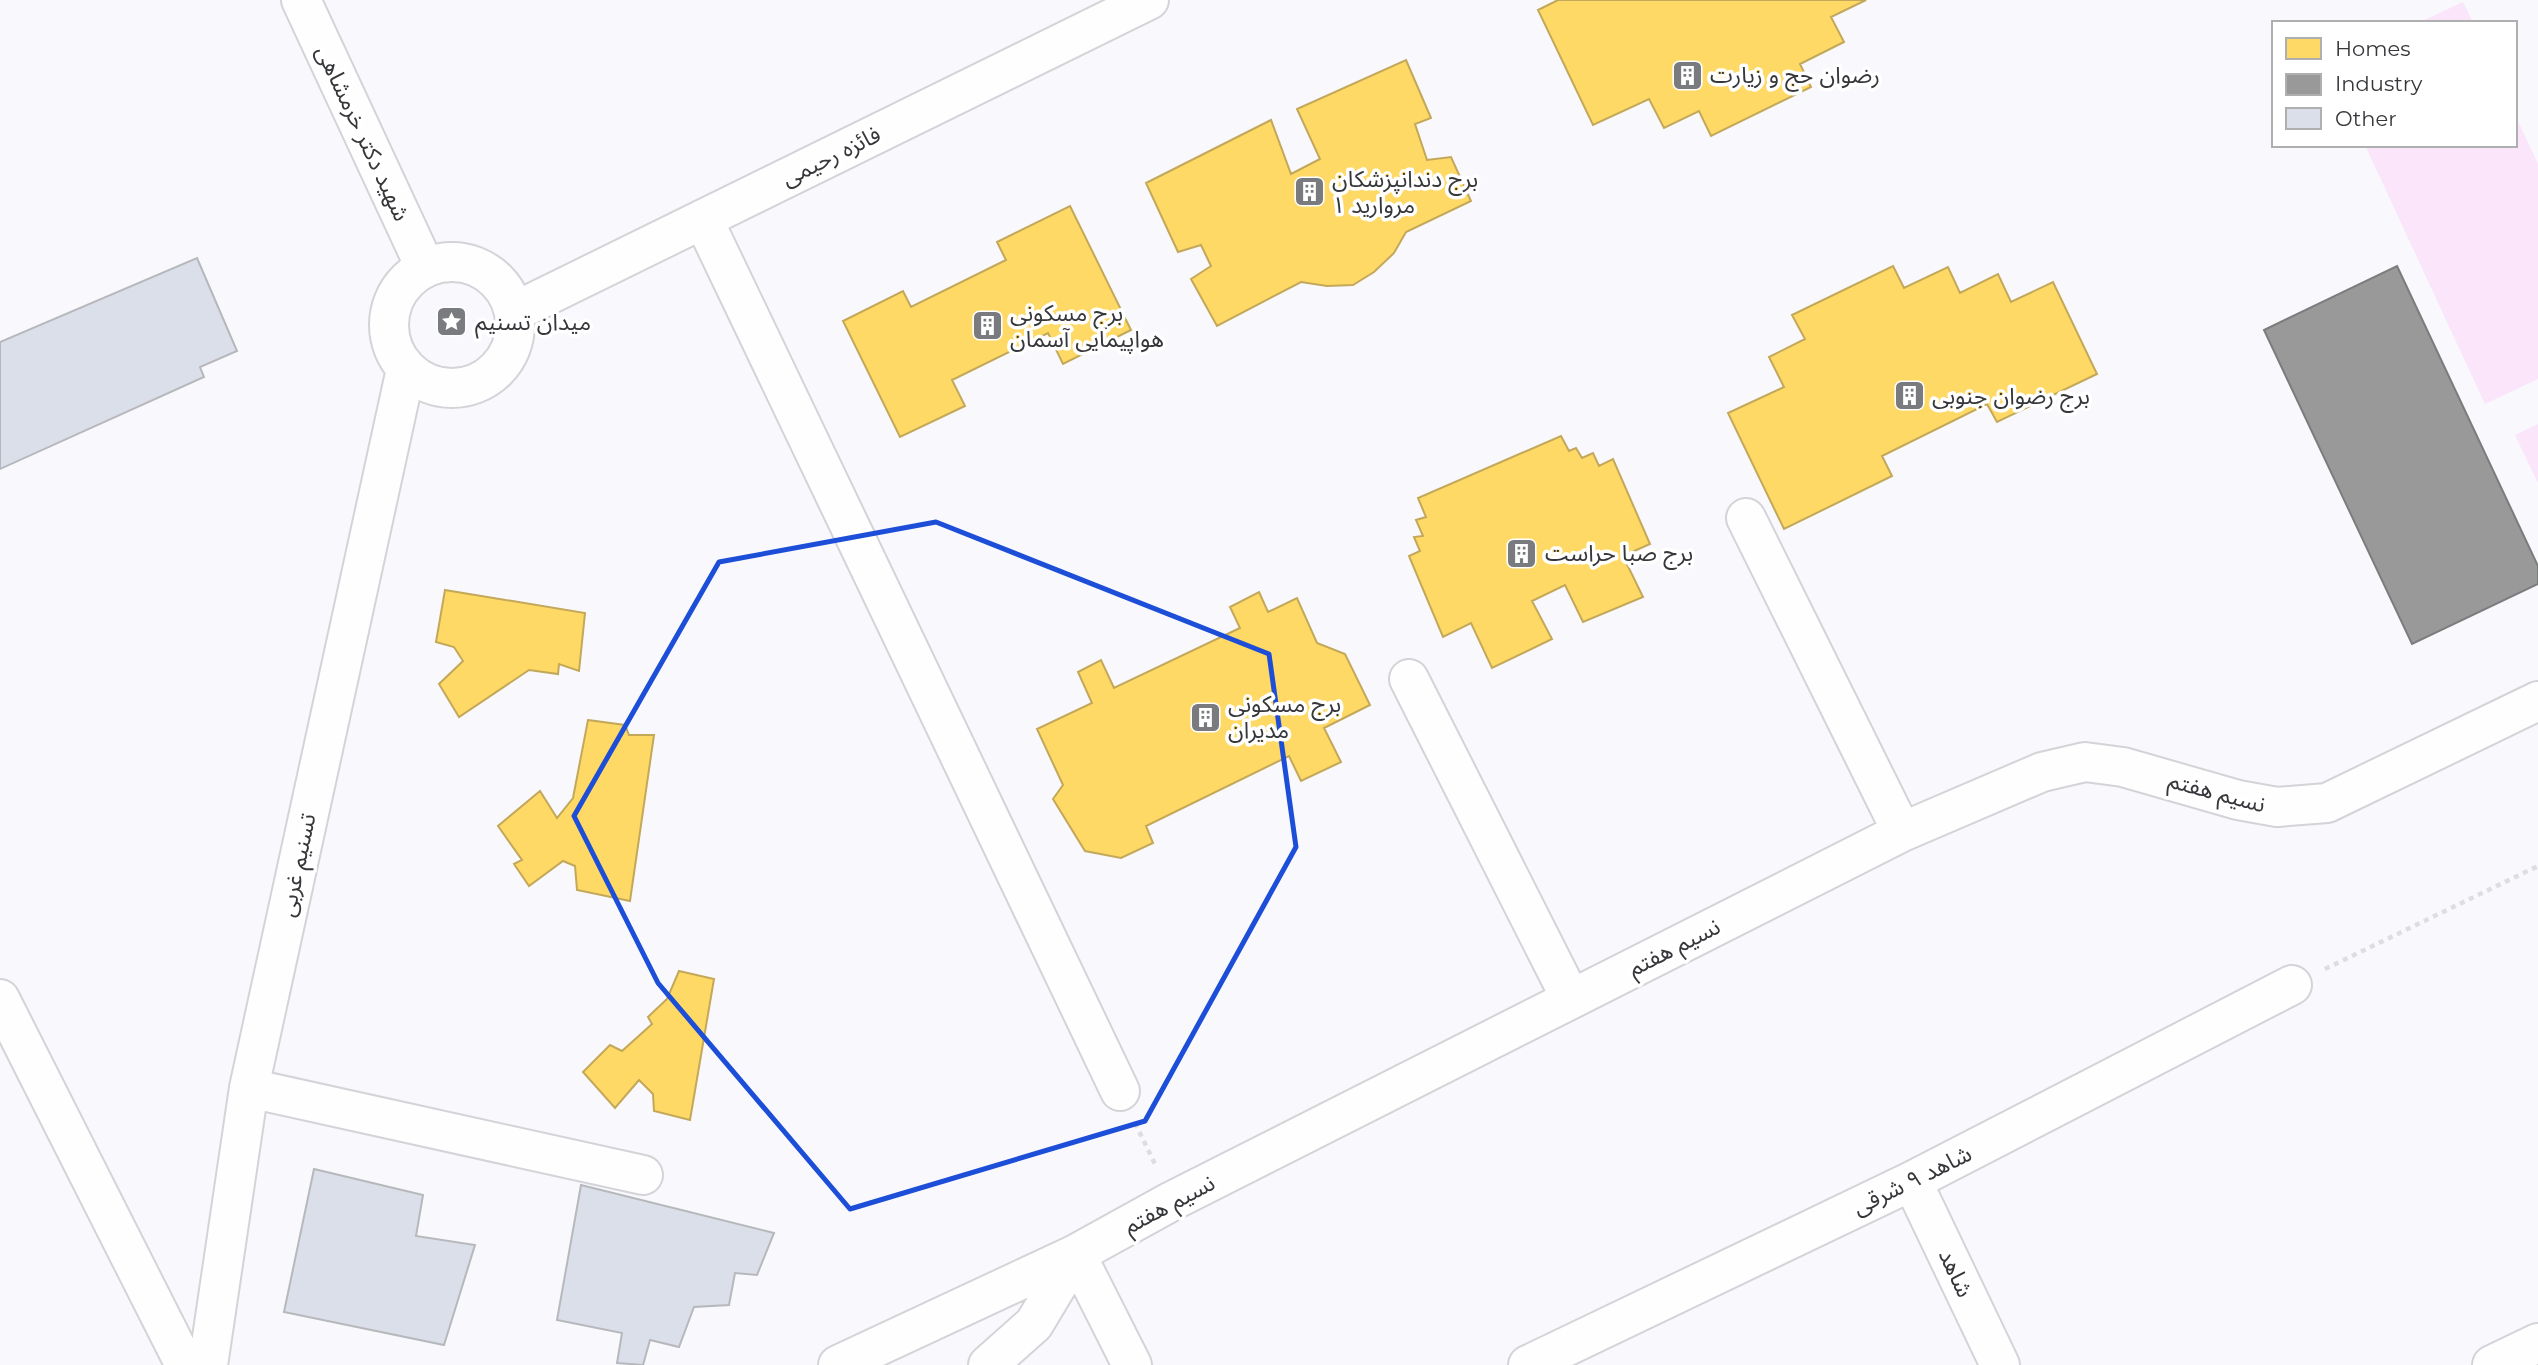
<svg xmlns="http://www.w3.org/2000/svg" width="2538" height="1365" font-family="Montserrat,'Noto Sans Arabic',sans-serif">
	<rect width="100%" height="100%" fill="#f8f8fd"/>
	<!-- green -->
	<path fill="#fae5fa" d="M2463,2L2473,23H2418Z
		M2515,115L2538,164V379L2485,404L2365,145H2515Z
		M2538,424V483L2515,435Z"/>
	<!-- homes -->
	<path fill="#ffd966" stroke="#c3a859" stroke-width="2" d="M1558,0H1866L1831,17L1844,42L1800,64L1811,87L1711,136L1699,111L1664,128L1649,99L1593,125L1538,10Z
		M1406,60L1431,118L1415,124L1427,160L1451,157L1471,201L1406,232L1394,253L1374,272L1353,285L1327,286L1301,282L1217,326L1191,279L1211,266L1201,245L1178,252L1146,183L1271,120L1291,174L1320,159L1297,109Z
		M1070,206L1131,330L1063,364L1048,333L952,380L965,406L900,437L843,321L903,291L911,307L1006,260L997,242Z
		M1893,266L1904,288L1948,267L1960,293L1998,274L2011,302L2053,282L2097,374L1997,422L1987,404L1882,456L1892,476L1784,529L1728,413L1784,387L1769,357L1805,339L1792,315Z
		M1561,436L1569,451L1576,448L1582,458L1593,453L1599,466L1613,459L1650,544L1623,556L1643,597L1583,622L1565,585L1532,601L1552,639L1492,668L1471,623L1443,637L1409,556L1420,551L1414,537L1423,536L1416,520L1426,517L1418,498Z
		M445,590L585,613L579,671L559,664L558,674L529,670L459,717L439,684L463,661L454,647L436,642Z
		M1259,592L1268,612L1297,598L1317,643L1345,654L1370,705L1324,728L1341,762L1301,781L1289,756L1146,826L1153,843L1121,858L1085,851L1053,799L1063,785L1037,729L1092,703L1078,672L1101,660L1114,688L1240,628L1230,607Z
		M588,720L625,725L629,735H654L630,901L577,890L575,866L563,861L529,886L514,864L522,860L498,826L540,791L557,818L573,798Z
		M679,971L714,979L690,1120L654,1111L653,1094L639,1080L615,1108L583,1072L610,1045L622,1051L652,1024L648,1017L667,999Z"/>
	<!-- industry -->
	<path fill="#999" stroke="#7b7c7c" stroke-width="2" d="M2397,266L2538,566V584L2412,644L2264,330Z"/>
	<!-- building -->
	<path fill="#dadfea" stroke="#b7b8bc" stroke-width="2" d="M197,258L237,351L200,367L204,377L0,469V342Z
		M314,1169L423,1195L416,1236L475,1245L444,1345L284,1312Z
		M581,1185L774,1233L757,1275L735,1273L729,1305L694,1307L679,1347L650,1340L643,1365L617,1363L622,1333L557,1320Z"/>
	<g fill="none" stroke-linecap="round" stroke-linejoin="round">
		<defs>
			<path id="minor" d="M301,0L425,267
				M703,219L1120,1091
				M389 325a63 63 0 1 1 126 0a63 63 0 1 1-126 0Z
				M514,312L1149,0
				M1746,518L1902,832
				M1409,679L1571,999
				M0,999L185,1365
				M249,1088L643,1175
				M1912,1181L2000,1365
				M1076,1254L1132,1365
				M208,1365L249,1088L406,369
				M838,1365L1076,1254L1172,1201L1902,832L2042,772L2085,762L2123,767L2238,800L2277,807L2327,803L2538,701
				M988,1365L1034,1324L1076,1254
				M1528,1365L1912,1181L2292,985
				M2492,1365L2538,1343"/>
		</defs>
		<!-- minor casing -->
		<use href="#minor" stroke="#d4d4d8" stroke-width="42"/>
		<!-- path -->
		<path stroke="#dedede" stroke-width="4.5" stroke-dasharray="5 5" stroke-linecap="butt" d="M2325,969L2538,866
			M1135,1123L1156,1166"/>
		<!-- minor -->
		<use href="#minor" stroke="#fefeff" stroke-width="38"/>
	</g>
	<!-- marked area -->
	<path fill="none" stroke="#1d4ed8" stroke-width="5" stroke-linejoin="round" d="M936,522L1269,654L1296,847L1145,1121L850,1209L658,983L574,816L719,562Z"/>
	<!-- icons -->
	<defs>
		<symbol id="building-square" viewBox="-11 -11 22 22"><rect x="-9" y="-9" width="18" height="18" rx="4" fill="#7a7b7e" stroke="#fff"/><path d="M-4-6H4V6H1V3H-1V6H-4ZM-2.5-4.3h1.7v1.8h-1.7ZM.8-4.3h1.7v1.8H.8ZM-2.5-1h1.7V.8h-1.7ZM.8-1h1.7V.8H.8Z" fill="#fff"/></symbol>
		<symbol id="sight-square" viewBox="-11 -11 22 22"><rect x="-9" y="-9" width="18" height="18" rx="4" fill="#7a7b7e" stroke="#fff"/><path d="M0-6L1.8-2.2L6-1.7L2.9 1.2L3.7 5.4L0 3.3L-3.7 5.4L-2.9 1.2L-6-1.7L-1.8-2.2Z" fill="#fff"/></symbol>
	</defs>
	<g fill-rule="evenodd">
		<use href="#building-square" x="1670" y="58" width="35" height="35"/>
		<use href="#building-square" x="1292" y="174" width="35" height="35"/>
		<use href="#sight-square" x="434" y="304" width="35" height="35"/>
		<use href="#building-square" x="970" y="308" width="35" height="35"/>
		<use href="#building-square" x="1892" y="378" width="35" height="35"/>
		<use href="#building-square" x="1504" y="536" width="35" height="35"/>
		<use href="#building-square" x="1188" y="700" width="35" height="35"/>
	</g>
	<g text-anchor="middle" stroke-width="7" stroke-linejoin="round" paint-order="stroke">
		<!-- poi labels -->
		<g font-size="23" fill="#36373a" stroke="#fff" text-anchor="start">
			<text x="1710" y="83">رضوان حج و زیارت</text>
			<text x="1332" y="187">برج دندانپزشکان<tspan x="1332" dy="26">مروارید ۱</tspan></text>
			<text x="1010" y="321">برج مسکونی<tspan x="1010" dy="26">هواپیمایی آسمان</tspan></text>
			<text x="475" y="330">میدان تسنیم</text>
			<text x="1932" y="404">برج رضوان جنوبی</text>
			<text x="1545" y="561">برج صبا حراست</text>
			<text x="1228" y="712">برج مسکونی<tspan x="1228" dy="26">مدیران</tspan></text>
		</g>
		<!-- street labels -->
		<g font-size="23" fill="#36373a" stroke="#fff">
			<text transform="translate(363 133) rotate(65)" y="8">شهید دکتر خرمشاهی</text>
			<text transform="translate(831 156) rotate(-26)" y="8">فائزه رحیمی</text>
			<text transform="translate(2217 792) rotate(15)" y="8">نسیم هفتم</text>
			<text transform="translate(297 865) rotate(-78)" y="8">تسنیم غربی</text>
			<text transform="translate(1674 947) rotate(-27)" y="8">نسیم هفتم</text>
			<text transform="translate(1912 1180) rotate(-26)" y="8">شاهد ۹ شرقی</text>
			<text transform="translate(1169 1204) rotate(-28)" y="8">نسیم هفتم</text>
			<text transform="translate(1956 1273) rotate(65)" y="8">شاهد</text>
		</g>
	</g>
	<!-- legend -->
	<rect x="2272" y="21" width="245" height="126" fill="#ffffff" stroke="#afafb0" stroke-width="2"/>
	<rect x="2286" y="38" width="35" height="21" fill="#ffd966" stroke="#afafb0" stroke-width="2"/>
	<text x="2335" y="56" font-size="21" fill="#36373a">Homes</text>
	<rect x="2286" y="74" width="35" height="21" fill="#999999" stroke="#afafb0" stroke-width="2"/>
	<text x="2335" y="91" font-size="21" fill="#36373a">Industry</text>
	<rect x="2286" y="108" width="35" height="21" fill="#dadfea" stroke="#afafb0" stroke-width="2"/>
	<text x="2335" y="126" font-size="21" fill="#36373a">Other</text>
</svg>
